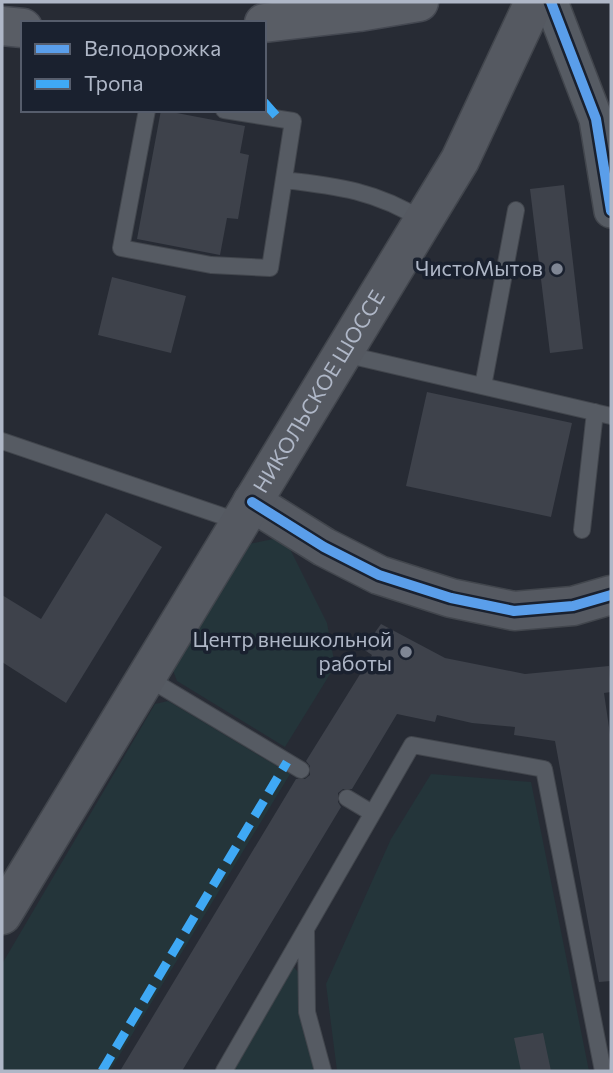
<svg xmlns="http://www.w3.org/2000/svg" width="613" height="1073" font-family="Commissioner,sans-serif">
	<rect width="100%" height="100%" fill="#272b34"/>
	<!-- green -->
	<path fill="#24353a" d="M273,539L290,549L327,623L335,666L285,747L177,681L172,668L249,544Z
		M168,701L290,774L110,1071H2V964L155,704Z
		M431,774L531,782L589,1071H337L326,984L391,839Z
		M293,966L302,977L318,1071H232Z"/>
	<!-- building -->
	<path fill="#3e424b" d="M161,110L245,126L240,153L249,155L238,219L227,218L220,255L137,239Z
		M564,185L583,349L550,353L530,189Z
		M112,277L186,296L171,353L98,335Z
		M427,392L572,423L551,517L406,486Z
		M106,513L162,547L66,703L2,662V595L41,619Z
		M381,624L445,658L525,674L609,666L611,692L604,693L611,741V981L599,982L555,741L514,735L515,727L472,723L437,715L435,722L397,714L352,789H343L338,793V802L341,807L182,1071H120L296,779H305L310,775V766L306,761L372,655L363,649Z
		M543,1033L551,1071H521L514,1038Z"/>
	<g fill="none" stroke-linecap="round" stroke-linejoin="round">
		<defs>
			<path id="lane" d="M147,110L121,248L211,265L270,268L293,121L224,110
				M284,180C337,186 377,191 424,221
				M344,354L611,416
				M483,386L516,210
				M2,441L240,522
				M582,530L595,412
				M146,677L301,770
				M347,798L372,813
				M306,929L307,1012L323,1071
				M224,1071L412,745L544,769L603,1071"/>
			<path id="street" d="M551,2L596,119L611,211"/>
			<g id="secondary">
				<path d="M252,502L324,547L379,575L451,598L514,611L573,606L611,595"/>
				<path id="s1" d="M2,915L460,160L534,2"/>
			</g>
			<path id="primary" d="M264,23L359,12L419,2
				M2,26L23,28"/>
		</defs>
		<!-- lane casing -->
		<use href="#lane" stroke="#42464d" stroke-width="18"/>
		<!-- street casing -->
		<use href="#street" stroke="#42464d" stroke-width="36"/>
		<!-- secondary casing -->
		<use href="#secondary" stroke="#42464d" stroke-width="41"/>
		<!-- primary casing -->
		<use href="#primary" stroke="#444851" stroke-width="41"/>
		<!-- lane -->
		<use href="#lane" stroke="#565b63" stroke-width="16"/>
		<!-- street -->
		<use href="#street" stroke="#565b63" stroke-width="33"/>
		<!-- secondary -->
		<use href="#secondary" stroke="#555961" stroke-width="38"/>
		<!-- primary -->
		<use href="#primary" stroke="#595d65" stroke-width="38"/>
		<!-- quiet -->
		<path stroke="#3fa9f5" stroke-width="9" stroke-dasharray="18 9" stroke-linecap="butt" d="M264,102L279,119
			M102,1071L287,762"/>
		<defs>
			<path id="cycleway" d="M551,2L596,119L611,211
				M252,502L324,547L379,575L451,598L514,611L573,606L611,595"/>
		</defs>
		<!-- cycleway casing -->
		<use href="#cycleway" stroke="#1a212f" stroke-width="15"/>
		<!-- cycleway -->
		<use href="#cycleway" stroke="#5a9eea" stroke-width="10"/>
	</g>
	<!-- markers -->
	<g fill="#7f8694" stroke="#1a212f" stroke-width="2.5">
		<circle cx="557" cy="269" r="7"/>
		<circle cx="406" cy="652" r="7"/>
	</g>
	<g text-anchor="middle" stroke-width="7" stroke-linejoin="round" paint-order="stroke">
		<!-- poi labels -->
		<g font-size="21" fill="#afb7c7" stroke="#1a212f" text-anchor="end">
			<text x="543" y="276">ЧистоМытов</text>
			<text x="392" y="647">Центр внешкольной<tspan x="392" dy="24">работы</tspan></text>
		</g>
		<!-- street labels -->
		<g font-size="21" fill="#afb7c7" stroke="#1a212f">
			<text dy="7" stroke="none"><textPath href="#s1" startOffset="612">НИКОЛЬСКОЕ ШОССЕ</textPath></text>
		</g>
	</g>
	<!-- border -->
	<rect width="613" height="1073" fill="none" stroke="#afb7c7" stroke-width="7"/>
	<!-- legend -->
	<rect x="21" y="21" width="245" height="91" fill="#1a212f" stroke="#565d6c" stroke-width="2"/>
	<rect x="35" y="44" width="35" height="10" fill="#5a9eea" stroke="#565d6c" stroke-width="2"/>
	<text x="84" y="56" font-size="21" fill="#afb7c7">Велодорожка</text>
	<rect x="35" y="79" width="35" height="10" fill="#3fa9f5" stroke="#565d6c" stroke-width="2"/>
	<text x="84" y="91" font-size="21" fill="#afb7c7">Тропа</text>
</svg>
